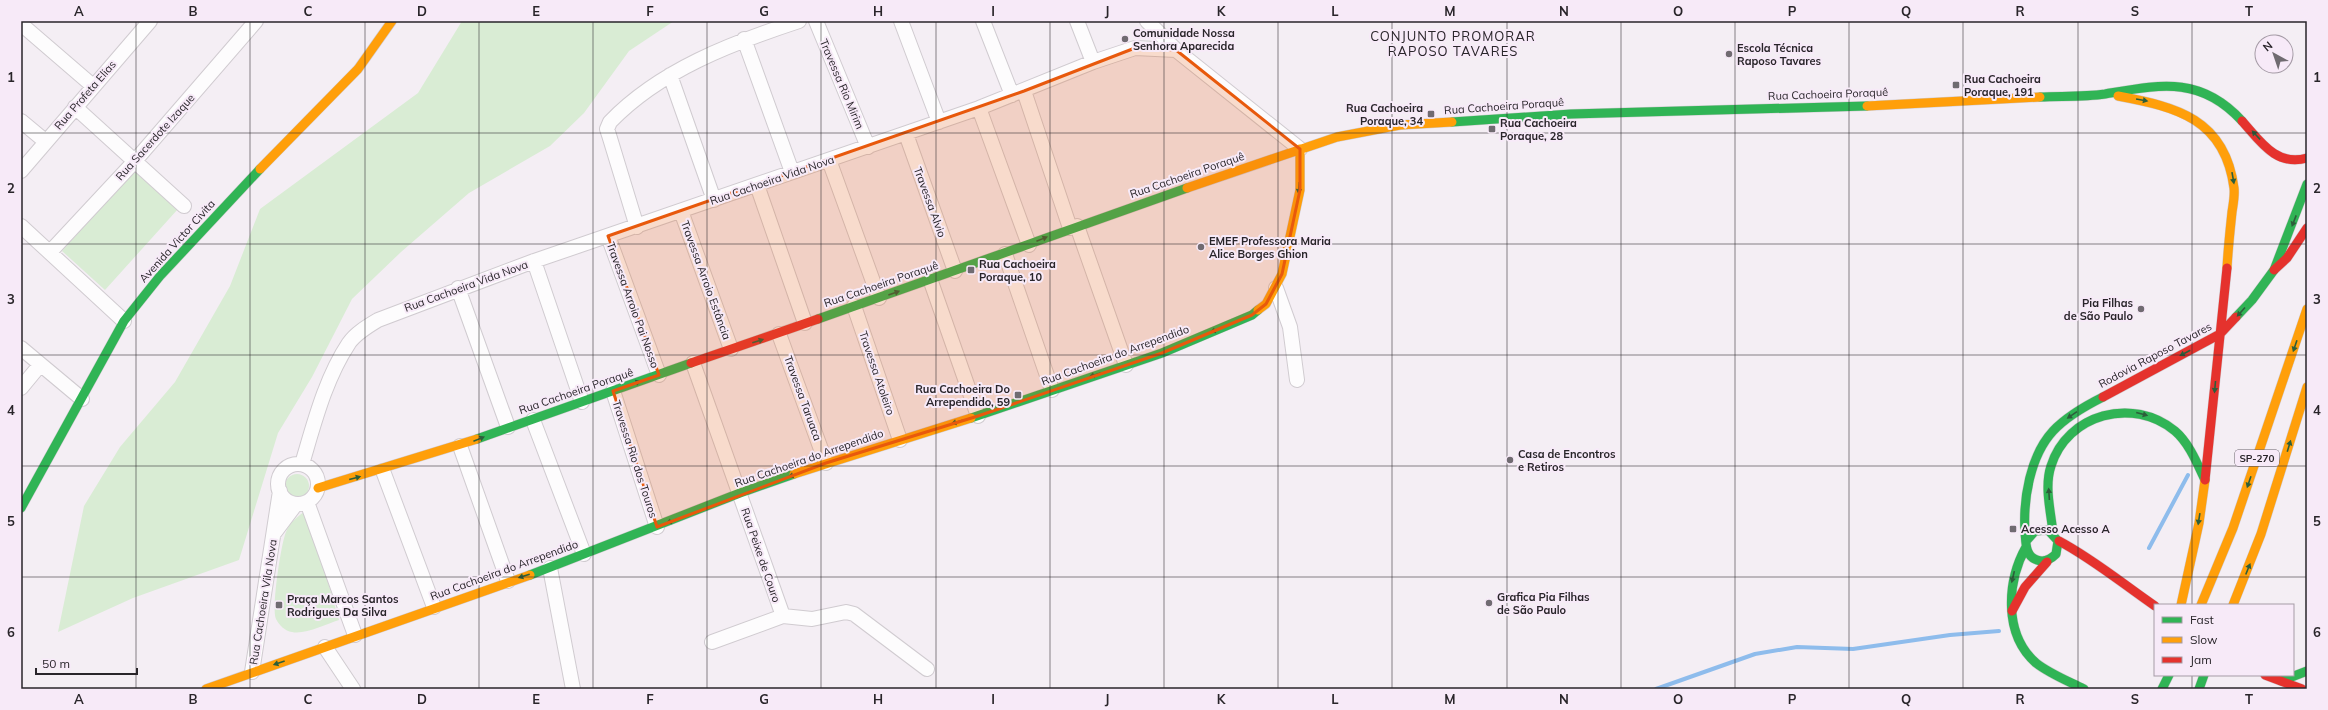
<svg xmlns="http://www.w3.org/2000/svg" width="2328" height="710" font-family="Mulish,sans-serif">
	<rect width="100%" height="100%" fill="#f4eef4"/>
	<!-- green -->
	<path fill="#d9ecd4" d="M462,21H674L629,51L584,113L550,146L469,193L401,252L352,299L312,377L278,433L239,560L133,598L58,632L84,506L120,447L175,382L230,286L260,209L418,93Z
		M134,170L178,209L105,290L62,251Z
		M285 486a12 12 0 1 1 24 0a12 12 0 1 1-24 0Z
		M307,510L339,620C326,624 305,635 292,632C285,631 279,625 276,619C271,610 281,543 286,532C290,522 298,516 307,510Z"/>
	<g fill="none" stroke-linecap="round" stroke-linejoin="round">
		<!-- stream -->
		<path stroke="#8ebcec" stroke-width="4" d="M2149,548L2188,475
			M1656,689L1755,654L1797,647L1853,649L1950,635L1999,631"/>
		<defs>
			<path id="street" d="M816,21L868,147
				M901,21L939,122
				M983,21L1012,95
				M1077,21L1093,62
				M1147,21L1176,50
				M21,24L93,86
				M744,39L792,172
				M670,75L714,200
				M1024,91L1070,228
				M75,107L184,206
				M979,108L1029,245
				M21,121L45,141
				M906,134L955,271
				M829,160L879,298
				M21,171L150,21
				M757,185L805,323
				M681,211L731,349
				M21,226L124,321
				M1077,226L1126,365
				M637,227L609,135L607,129L610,122C660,70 732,43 799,21
				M608,236L659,375
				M51,251L134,162L256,21
				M1005,254L1052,390
				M534,261L582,402
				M930,279L978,416
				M458,288L508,427
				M1276,288L1290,327L1297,380
				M854,306L900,440
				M779,334L826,463
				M21,348L82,399
				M693,363L783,616L712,642
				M21,388L40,365
				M613,391L657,527
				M533,420L584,554
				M460,446L508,581
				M302,464C314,424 325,379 349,343C356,333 368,326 378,320L534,261L979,108L1093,62L1135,48L1176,50L1300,149
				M278 484a20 20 0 1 1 40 0a20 20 0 1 1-40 0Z
				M383,471L434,607
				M307,502L355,635
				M275,532L296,504
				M550,568L573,689
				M783,616L812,619L846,612L854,614L927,669
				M325,647L353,689
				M252,672L280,491"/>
			<path id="fast" d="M2040,97C2062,96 2084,97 2105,94C2159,85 2200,75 2242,121
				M1452,122L1571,114L1867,106
				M2236,317L2252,300L2274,270L2307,184
				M818,319L1187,188
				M971,418L1162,353L1252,315L1258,310
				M477,439L691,363
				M21,508L124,321L160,276L260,169
				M2053,533C2051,512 2044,487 2051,466C2067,414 2133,396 2175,431C2189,443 2197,463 2205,480
				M2027,540L2035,531L2048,530L2058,541L2056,554C2051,559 2045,563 2037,560C2025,556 2026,543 2025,532C2023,499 2030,456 2053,431C2067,416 2085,406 2103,397
				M2026,547C2007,581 2003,634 2036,663C2050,674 2068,681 2084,689
				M530,575L740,493L794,474
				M2281,681L2307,671
				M2162,689L2169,675
				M2199,689L2204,675"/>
			<path id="slow" d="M2118,96C2177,107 2225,119 2234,188C2235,196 2233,205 2232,212C2230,231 2228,249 2227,268
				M1867,106L2040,97
				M260,169L358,69L392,21
				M1187,188L1337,137L1400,125L1452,122
				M1258,310L1266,304L1282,274L1300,190V149
				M794,474L971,418
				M318,488L477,439
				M2181,605L2199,523L2205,480
				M2201,605L2233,528L2307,309
				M2233,605L2261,534L2307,387
				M206,689L530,575"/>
			<path id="jam" d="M2242,121C2260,141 2276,167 2307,158
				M2274,270L2287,258L2307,228
				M691,363L818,319
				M2103,397L2220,334L2236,317
				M2205,480L2227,268
				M2059,541C2093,559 2123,584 2155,606
				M2012,611L2025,587L2047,562
				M2265,675L2302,689"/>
		</defs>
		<!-- street casing -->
		<use href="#street" stroke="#d0cbd0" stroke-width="16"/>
		<!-- fast casing -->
		<use href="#fast" stroke="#d0cbd0" stroke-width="10"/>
		<!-- slow casing -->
		<use href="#slow" stroke="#d0cbd0" stroke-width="10"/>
		<!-- jam casing -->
		<use href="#jam" stroke="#d0cbd0" stroke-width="10"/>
		<!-- street -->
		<use href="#street" stroke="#fdfcfd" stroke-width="14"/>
		<!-- fast -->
		<use href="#fast" stroke="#30b455" stroke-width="9"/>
		<!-- slow -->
		<use href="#slow" stroke="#ff9f0a" stroke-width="9"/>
		<!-- jam -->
		<use href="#jam" stroke="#e5322d" stroke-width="9"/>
	</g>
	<!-- one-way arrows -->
	<defs><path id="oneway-solid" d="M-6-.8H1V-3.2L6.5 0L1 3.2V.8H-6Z"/></defs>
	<g fill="#2c5e3b">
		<use href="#oneway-solid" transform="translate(2142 100) rotate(10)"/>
		<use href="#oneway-solid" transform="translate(2256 135) rotate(-133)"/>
		<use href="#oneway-solid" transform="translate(2233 178) rotate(80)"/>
		<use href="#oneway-solid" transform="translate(1299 188) rotate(94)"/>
		<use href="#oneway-solid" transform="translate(2294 221) rotate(111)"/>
		<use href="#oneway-solid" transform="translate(1042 239) rotate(-22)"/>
		<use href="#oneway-solid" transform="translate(894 293) rotate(-20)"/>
		<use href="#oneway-solid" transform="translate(2241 312) rotate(132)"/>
		<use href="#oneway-solid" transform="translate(1216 330) rotate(158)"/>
		<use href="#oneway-solid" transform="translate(758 341) rotate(-18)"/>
		<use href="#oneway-solid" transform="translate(2295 346) rotate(109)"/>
		<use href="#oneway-solid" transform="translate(2185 353) rotate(152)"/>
		<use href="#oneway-solid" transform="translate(1095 375) rotate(161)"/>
		<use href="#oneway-solid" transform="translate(635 383) rotate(-20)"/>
		<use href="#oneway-solid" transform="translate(2215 387) rotate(95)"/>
		<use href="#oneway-solid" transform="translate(2142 414) rotate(15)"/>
		<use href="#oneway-solid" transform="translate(2072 415) rotate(146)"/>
		<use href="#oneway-solid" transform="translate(957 422) rotate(163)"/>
		<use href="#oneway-solid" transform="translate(479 439) rotate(-22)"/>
		<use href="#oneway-solid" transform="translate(2289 446) rotate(-73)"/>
		<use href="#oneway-solid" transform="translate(794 475) rotate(161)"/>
		<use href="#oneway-solid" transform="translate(355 478) rotate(-15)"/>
		<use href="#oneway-solid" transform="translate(2249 482) rotate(109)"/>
		<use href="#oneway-solid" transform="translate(2049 494) rotate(-94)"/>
		<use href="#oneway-solid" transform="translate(2199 519) rotate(99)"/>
		<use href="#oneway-solid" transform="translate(672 521) rotate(158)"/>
		<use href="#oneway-solid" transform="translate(2248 569) rotate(-68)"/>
		<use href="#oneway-solid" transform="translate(524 576) rotate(163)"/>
		<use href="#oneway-solid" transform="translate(2013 577) rotate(103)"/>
		<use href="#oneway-solid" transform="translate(279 663) rotate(161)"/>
	</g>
	<!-- marked area -->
	<path fill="#e8590c" fill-opacity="0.2" stroke="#e8590c" stroke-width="3" stroke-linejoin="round" d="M1135,48L1176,50L1300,149V190L1282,274L1266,304L1252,315L1162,353L978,416L826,463L657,527L613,391L659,375L608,236L1024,91Z"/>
	<!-- grid -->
	<path fill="none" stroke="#29252a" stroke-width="1" stroke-opacity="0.55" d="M136,21V689M250,21V689M365,21V689M479,21V689M593,21V689M707,21V689M821,21V689M936,21V689M1050,21V689M1164,21V689M1278,21V689M1392,21V689M1507,21V689M1621,21V689M1735,21V689M1849,21V689M1963,21V689M2078,21V689M2192,21V605M21,133H2307M21,244H2307M21,355H2307M21,466H2307M21,577H2307M2192,675V689"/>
	<!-- markers -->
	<g fill="#706b71" stroke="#f7eaf8" stroke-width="1.5">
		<circle cx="1125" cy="39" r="4"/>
		<circle cx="1729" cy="54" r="4"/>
		<rect x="1952" y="81" width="8" height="8" rx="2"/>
		<rect x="1427" y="110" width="8" height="8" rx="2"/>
		<rect x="1488" y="125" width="8" height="8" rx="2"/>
		<circle cx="1201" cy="247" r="4"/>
		<rect x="967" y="266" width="8" height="8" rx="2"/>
		<circle cx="2141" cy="309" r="4"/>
		<rect x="1014" y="391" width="8" height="8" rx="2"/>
		<circle cx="1510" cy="460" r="4"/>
		<rect x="2009" y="525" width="8" height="8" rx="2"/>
		<circle cx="1489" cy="603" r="4"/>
		<rect x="275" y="601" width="8" height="8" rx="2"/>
	</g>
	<g text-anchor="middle" stroke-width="4" stroke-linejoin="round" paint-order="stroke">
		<!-- shield labels -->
		<rect fill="#f7eaf8" stroke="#676068" stroke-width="1" x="2235" y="450" width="44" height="16" rx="3"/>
		<g font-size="10" font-weight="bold" fill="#29252a">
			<text x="2257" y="462">SP-270</text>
		</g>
		<!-- poi labels -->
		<g font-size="11" font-weight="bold" fill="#29252a" stroke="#f7eaf8" text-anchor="start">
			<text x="1133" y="37">Comunidade Nossa<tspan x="1133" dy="13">Senhora Aparecida</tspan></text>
			<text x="1737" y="52">Escola Técnica<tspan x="1737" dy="13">Raposo Tavares</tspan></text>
			<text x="1964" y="83">Rua Cachoeira<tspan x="1964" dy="13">Poraque, 191</tspan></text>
			<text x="1423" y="112" text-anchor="end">Rua Cachoeira<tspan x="1423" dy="13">Poraque, 34</tspan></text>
			<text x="1500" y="127">Rua Cachoeira<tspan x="1500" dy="13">Poraque, 28</tspan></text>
			<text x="1209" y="245">EMEF Professora Maria<tspan x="1209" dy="13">Alice Borges Ghion</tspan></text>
			<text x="979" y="268">Rua Cachoeira<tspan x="979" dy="13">Poraque, 10</tspan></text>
			<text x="2133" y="307" text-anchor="end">Pia Filhas<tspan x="2133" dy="13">de São Paulo</tspan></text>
			<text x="1010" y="393" text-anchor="end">Rua Cachoeira Do<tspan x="1010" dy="13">Arrependido, 59</tspan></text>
			<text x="1518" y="458">Casa de Encontros<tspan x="1518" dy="13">e Retiros</tspan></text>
			<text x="2021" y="533">Acesso Acesso A</text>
			<text x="1497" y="601">Grafica Pia Filhas<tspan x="1497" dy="13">de São Paulo</tspan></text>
			<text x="287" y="603">Praça Marcos Santos<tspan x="287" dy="13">Rodrigues Da Silva</tspan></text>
		</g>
		<!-- street labels -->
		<g font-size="11" fill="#29252a" stroke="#f7eaf8">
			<text transform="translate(842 84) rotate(67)" y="4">Travessa Rio Mirim</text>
			<text transform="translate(1828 94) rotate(-2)" y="4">Rua Cachoeira Poraquê</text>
			<text transform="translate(85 95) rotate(-49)" y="4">Rua Profeta Elias</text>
			<text transform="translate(1504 106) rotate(-4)" y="4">Rua Cachoeira Poraquê</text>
			<text transform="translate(155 137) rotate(-48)" y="4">Rua Sacerdote Izaque</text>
			<text transform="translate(1187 175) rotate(-19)" y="4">Rua Cachoeira Poraquê</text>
			<text transform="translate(772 180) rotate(-19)" y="4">Rua Cachoeira Vida Nova</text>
			<text transform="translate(930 202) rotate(70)" y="4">Travessa Alvio</text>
			<text transform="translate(177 241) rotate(-48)" y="4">Avenida Victor Civita</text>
			<text transform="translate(706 280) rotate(70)" y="4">Travessa Arroio Estância</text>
			<text transform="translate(881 284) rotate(-19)" y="4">Rua Cachoeira Poraquê</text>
			<text transform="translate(466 286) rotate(-20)" y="4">Rua Cachoeira Vida Nova</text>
			<text transform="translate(633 305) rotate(70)" y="4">Travessa Arroio Pai Nosso</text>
			<text transform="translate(1115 355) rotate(-20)" y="4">Rua Cachoeira do Arrependido</text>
			<text transform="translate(2155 355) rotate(-28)" y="4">Rodovia Raposo Tavares</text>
			<text transform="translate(877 373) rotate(71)" y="4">Travessa Atoleiro</text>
			<text transform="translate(576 391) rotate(-19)" y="4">Rua Cachoeira Poraquê</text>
			<text transform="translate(803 398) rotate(70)" y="4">Travessa Taruaca</text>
			<text transform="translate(809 458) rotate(-19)" y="4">Rua Cachoeira do Arrependido</text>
			<text transform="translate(635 459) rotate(72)" y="4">Travessa Rio dos Touros</text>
			<text transform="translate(761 555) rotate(71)" y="4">Rua Peixe de Couro</text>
			<text transform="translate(504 570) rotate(-20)" y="4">Rua Cachoeira do Arrependido</text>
			<text transform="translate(263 602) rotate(-81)" y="4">Rua Cachoeira Vila Nova</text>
		</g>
		<!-- quarter labels -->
		<g font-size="13" letter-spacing="1" fill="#29252a" stroke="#f7eaf8">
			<text x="1453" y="41">CONJUNTO PROMORAR<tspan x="1453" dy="15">RAPOSO TAVARES</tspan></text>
		</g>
	</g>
	<!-- border -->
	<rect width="2328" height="710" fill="none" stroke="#f7eaf8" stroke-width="44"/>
	<!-- legend -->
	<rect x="2154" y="604" width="140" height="72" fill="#f7eaf8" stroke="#a59ba6"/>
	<rect x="2162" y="617" width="20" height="6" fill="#30b455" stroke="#a59ba6"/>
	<text x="2190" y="624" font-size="12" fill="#29252a">Fast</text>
	<rect x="2162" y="637" width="20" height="6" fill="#ff9f0a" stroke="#a59ba6"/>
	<text x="2190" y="644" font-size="12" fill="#29252a">Slow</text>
	<rect x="2162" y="657" width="20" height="6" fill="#e5322d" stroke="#a59ba6"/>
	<text x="2190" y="664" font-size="12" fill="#29252a">Jam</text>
	<!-- north arrow -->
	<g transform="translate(2274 54) rotate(320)"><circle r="19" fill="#f7eaf8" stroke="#a59ba6"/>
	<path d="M0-3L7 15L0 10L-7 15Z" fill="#706b71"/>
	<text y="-6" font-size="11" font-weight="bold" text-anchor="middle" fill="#29252a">N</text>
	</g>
	<!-- scale -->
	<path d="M36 668v6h101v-6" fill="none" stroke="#29252a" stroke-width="2"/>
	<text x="42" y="668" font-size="12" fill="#29252a" stroke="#f7eaf8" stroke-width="3" paint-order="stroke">50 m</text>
	<rect x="22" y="22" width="2284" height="666" fill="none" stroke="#29252a" stroke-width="1.5"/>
	<g font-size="13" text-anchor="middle" font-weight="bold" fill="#29252a">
		<text x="79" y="16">A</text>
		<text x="193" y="16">B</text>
		<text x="308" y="16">C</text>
		<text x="422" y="16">D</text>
		<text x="536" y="16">E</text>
		<text x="650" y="16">F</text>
		<text x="764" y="16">G</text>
		<text x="878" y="16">H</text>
		<text x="993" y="16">I</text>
		<text x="1107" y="16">J</text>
		<text x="1221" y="16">K</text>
		<text x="1335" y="16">L</text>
		<text x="1450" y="16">M</text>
		<text x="1564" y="16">N</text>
		<text x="1678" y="16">O</text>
		<text x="1792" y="16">P</text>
		<text x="1906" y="16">Q</text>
		<text x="2020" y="16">R</text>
		<text x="2135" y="16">S</text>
		<text x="2249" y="16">T</text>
		<text x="11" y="82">1</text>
		<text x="2317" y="82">1</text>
		<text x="11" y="193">2</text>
		<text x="2317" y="193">2</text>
		<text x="11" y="304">3</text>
		<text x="2317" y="304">3</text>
		<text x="11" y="415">4</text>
		<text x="2317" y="415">4</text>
		<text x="11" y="526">5</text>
		<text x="2317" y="526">5</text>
		<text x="11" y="637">6</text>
		<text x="2317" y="637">6</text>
		<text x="79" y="704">A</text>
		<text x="193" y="704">B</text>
		<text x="308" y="704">C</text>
		<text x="422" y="704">D</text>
		<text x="536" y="704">E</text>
		<text x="650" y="704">F</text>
		<text x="764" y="704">G</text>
		<text x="878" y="704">H</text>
		<text x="993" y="704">I</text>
		<text x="1107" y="704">J</text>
		<text x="1221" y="704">K</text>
		<text x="1335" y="704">L</text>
		<text x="1450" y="704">M</text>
		<text x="1564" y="704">N</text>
		<text x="1678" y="704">O</text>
		<text x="1792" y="704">P</text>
		<text x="1906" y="704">Q</text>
		<text x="2020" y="704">R</text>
		<text x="2135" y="704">S</text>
		<text x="2249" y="704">T</text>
	</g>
</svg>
